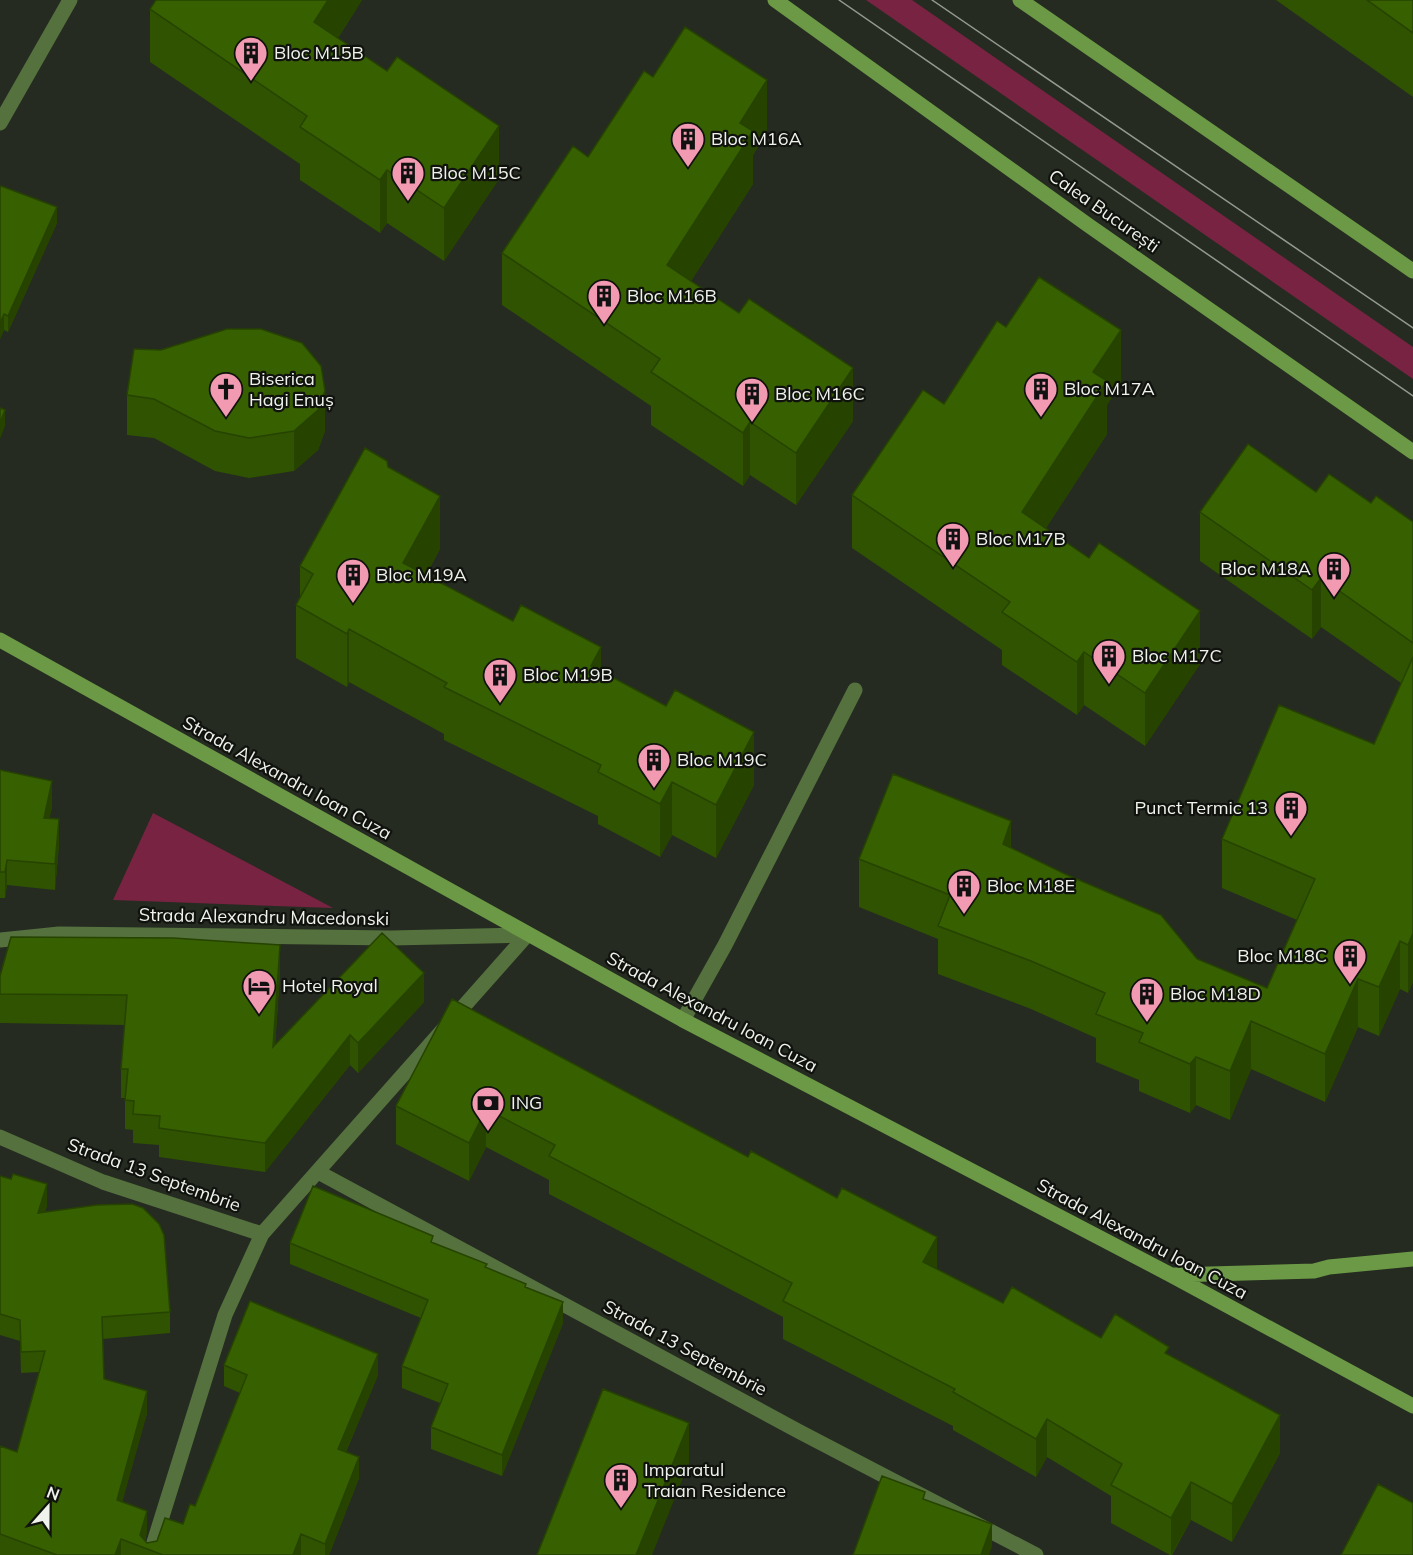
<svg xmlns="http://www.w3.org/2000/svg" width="1413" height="1555" font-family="Mulish,sans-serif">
	<rect width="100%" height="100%" fill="#252b21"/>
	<!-- green -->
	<path fill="#782342" d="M866,0H912L1413,347V379Z
		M153,813L333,908L113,900Z"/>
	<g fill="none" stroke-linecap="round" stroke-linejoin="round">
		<!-- service -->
		<path stroke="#54713e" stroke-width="15" d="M683,1020L725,945L855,690"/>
		<!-- minor -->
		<path stroke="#54713e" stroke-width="15" d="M0,123L70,0
			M0,1137L103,1182L262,1234
			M318,1172L800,1432L1036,1555
			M150,1555L225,1315L262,1234L527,935"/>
		<!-- tertiary -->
		<path stroke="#54713e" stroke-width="15" d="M0,940L59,934L391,938L527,935"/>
		<!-- secondary -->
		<path stroke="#6c9945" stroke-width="15" d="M775,0L1088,225L1413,452
			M1020,0L1413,271
			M0,640L683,1020L1171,1275L1413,1406
			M1174,1275L1314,1271L1329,1267L1413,1259"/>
		<!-- tram -->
		<path stroke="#939890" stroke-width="1.5" d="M839,0L1413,396
			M932,0L1413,328"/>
	</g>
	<!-- wall -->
	<path fill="#2f5300" d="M156,0H362L338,38L499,179L444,261L387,223L380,233L300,180V164L150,62V9Z
		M1276,0H1413V97Z
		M653,77L767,133L753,155V184L691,281L853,421L796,505L750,475L743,486L651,425V406L502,305V253L588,157Z
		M0,188L57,223L8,332L4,330L0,339Z
		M1006,327L1121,383L1107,405V434L1046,528L1200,664L1145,746L1084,705L1077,715L1002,665V650L852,548V495L944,404Z
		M134,349L325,431L318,450L294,471L249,478L215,471L154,438L127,435V395Z
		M388,467L440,549L426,575L601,671L754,785L716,858L672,835L660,857L598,824V816L444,740V734L349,682L347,687L296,658V605L300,598V566Z
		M1316,492L1371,503L1413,522V982L1408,993L1400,989L1379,1036L1358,1027L1325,1102L1251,1069L1230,1120L1196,1105L1190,1113L1139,1091V1080L1096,1062V1038L1031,1009L938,974V939L859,907V859L1011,848L1197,959L1267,988L1297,920L1222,888V839L1374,744L1401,683L1321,627L1312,639L1200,561V512Z
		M0,770L52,807L49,819L59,845L55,890L7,885L5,898H0Z
		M280,974L275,1045L424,1002L358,1073L350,1065L265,1172L159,1157V1145L133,1143V1130L125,1129V1098H121V1069L125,1025L0,1023V976Z
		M452,999L937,1269L1003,1303L1101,1338L1169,1355L1280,1453L1232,1542L1191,1520L1172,1555H1170L1111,1523V1496L1047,1457L1036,1477L953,1430V1426L783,1339V1317L549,1194V1180L486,1147L469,1181L396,1144V1106Z
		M0,1176L47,1206L45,1212L170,1312V1333L103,1339L104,1379L147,1413L122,1502L147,1532L145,1541L147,1543L157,1541L183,1524L195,1506L240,1393L224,1386V1365L378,1375L346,1452L359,1478L329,1555H0V1446L17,1452L39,1372L21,1373L20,1341L0,1335Z
		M290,1243H433L526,1287L563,1323L502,1476L431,1449V1427L440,1403L402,1388V1366L421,1318L290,1264Z"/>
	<!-- shaded-wall -->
	<path fill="#264300" d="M328,0H362L314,75V22Z
		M767,80V133L753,155V184L667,318V265L740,123Z
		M499,126V179L444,261V208Z
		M387,170V223L380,233V180Z
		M57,207V223L8,332V316Z
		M4,314V330L0,339V323Z
		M1121,330V383L1107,405V434L1022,565V512L1093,372Z
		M853,368V421L796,505V453Z
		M325,391V431L318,450L294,471V431Z
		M5,410V426L0,439V423Z
		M750,422V475L743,486V433Z
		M440,496V549L403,616V563Z
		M1321,578V627L1312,639V590Z
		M1200,611V664L1145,746V693Z
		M349,629V682L347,687V634Z
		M601,647V700L591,666Z
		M1084,652V705L1077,715V662Z
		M754,732V785L716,858V805Z
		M52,781V807L44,844V818Z
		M672,782V835L660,857V804Z
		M59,819V845L55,890V864Z
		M1011,821V870L1003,844Z
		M7,860V885L5,898V872Z
		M1413,933V982L1408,993V945Z
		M1400,941V989L1379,1036V987Z
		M280,945V974L273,1076V1047Z
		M424,973V1002L358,1073V1043Z
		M1358,979V1027L1325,1102V1054Z
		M1251,1021V1069L1230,1120V1071Z
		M350,1035V1065L265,1172V1143Z
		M1196,1057V1105L1190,1113V1064Z
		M486,1109V1147L469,1181V1143Z
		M47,1184V1206L38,1235V1213Z
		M937,1237V1276L923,1262Z
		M563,1302V1323L502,1476V1455Z
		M378,1354V1375L338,1470V1449Z
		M147,1391V1413L117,1521V1500Z
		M1280,1415V1453L1232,1542V1504Z
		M1047,1419V1457L1036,1477V1439Z
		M689,1423V1463L652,1555H636Z
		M359,1457V1478L329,1555H325V1544Z
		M1191,1482V1520L1171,1555V1518Z
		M147,1511V1532L143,1547L140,1535Z
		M992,1524V1546L989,1555H981Z
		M301,1534V1555H293Z
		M121,1539V1555H115Z"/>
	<!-- building -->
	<path fill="#376000" stroke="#264300" stroke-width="1.5" d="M156,0H328L314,22L387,71L397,57L499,126L444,208L387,170L380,180L300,127L307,116L150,9Z
		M1367,0H1413V33Z
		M685,27L767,80L740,123L753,131L667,265L739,313L749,299L853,368L796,453L750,422L743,433L651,372L660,359L502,253L573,146L588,157L644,71L653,77Z
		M1,186L57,207L8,316L4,314L0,323V188Z
		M1039,277L1121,330L1093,372L1107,381L1022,512L1089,558L1099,543L1200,611L1145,693L1084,652L1077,662L1002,612L1010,602L852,495L923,390L944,404L997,321L1006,327Z
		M227,329H261L302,343L321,366L325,391L318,410L294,431L249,438L215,431L154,399L127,395L134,349L161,350Z
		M0,408L5,410L0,423Z
		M1248,444L1316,492L1329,474L1371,503L1376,496L1413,522V643L1321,578L1312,590L1200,512Z
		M365,448L387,461L388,467L440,496L403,563L513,621L521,605L601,647L591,666L666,706L675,690L754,732L716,805L672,782L660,804L598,772L601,765L444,687L447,683L349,629L347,634L296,605L313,574L300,566Z
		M1413,657V933L1408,945L1400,941L1379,987L1358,979L1325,1054L1251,1021L1230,1071L1196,1057L1190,1064L1139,1042L1143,1033L1096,1014L1105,993L1031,961L938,926L950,895L859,859L893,774L1011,821L1003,844L1065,874L1161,915L1197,959L1267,988L1315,879L1222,839L1279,705L1374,744Z
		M0,770L52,781L44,818L59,819L55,864L7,860L5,872H0Z
		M382,933L424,973L358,1043L350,1035L265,1143L159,1128L160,1116L133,1114L134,1101L125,1100L128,1069H121L127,995L0,994V976L11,937L173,938L280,945L273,1047Z
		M452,999L748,1157L751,1151L837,1198L842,1188L937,1237L923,1262L1003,1303L1012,1287L1101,1338L1115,1314L1169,1347L1165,1353L1280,1415L1232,1504L1191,1482L1171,1518L1111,1485L1122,1464L1047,1419L1036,1439L953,1392L955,1389L783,1301L792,1283L549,1156L555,1145L486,1109L469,1143L396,1106Z
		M13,1174L47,1184L38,1213L97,1205L132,1204L143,1208L159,1224L164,1235L170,1312L102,1317L104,1379L147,1391L117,1500L147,1511L140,1535L147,1543L157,1541L165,1518L183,1524L190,1504L195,1506L247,1375L224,1365L250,1301L378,1354L338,1449L359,1457L325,1544L301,1534L293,1555H163L121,1539L115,1555H57L0,1534V1446L17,1452L45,1351L21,1352L20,1320L0,1314V1176L11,1179Z
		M313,1186L433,1236L431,1242L487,1264L485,1267L526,1284L525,1287L563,1302L502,1455L431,1427L448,1384L402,1366L428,1300L290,1243Z
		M603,1389L689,1423L636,1555H537Z
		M882,1476L925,1492L923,1499L992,1524L981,1555H853Z
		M1378,1484L1413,1503V1555H1341Z"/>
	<!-- icons -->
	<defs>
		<symbol id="building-pin" viewBox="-11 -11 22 30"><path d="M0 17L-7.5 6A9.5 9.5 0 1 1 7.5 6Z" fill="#f19ab1" stroke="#10120e"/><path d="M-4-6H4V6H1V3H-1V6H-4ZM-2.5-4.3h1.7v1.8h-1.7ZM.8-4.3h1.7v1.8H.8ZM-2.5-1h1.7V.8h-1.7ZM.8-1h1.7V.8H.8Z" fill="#111"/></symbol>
		<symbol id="church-pin" viewBox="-11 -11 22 30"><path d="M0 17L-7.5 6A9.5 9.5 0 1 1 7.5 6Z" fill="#f19ab1" stroke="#10120e"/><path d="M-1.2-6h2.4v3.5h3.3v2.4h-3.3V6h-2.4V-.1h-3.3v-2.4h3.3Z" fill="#111"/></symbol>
		<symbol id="hotel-pin" viewBox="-11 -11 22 30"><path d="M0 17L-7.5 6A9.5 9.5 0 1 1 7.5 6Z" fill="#f19ab1" stroke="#10120e"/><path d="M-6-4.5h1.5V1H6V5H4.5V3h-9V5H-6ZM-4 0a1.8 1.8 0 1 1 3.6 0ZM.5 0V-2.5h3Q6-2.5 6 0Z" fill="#111"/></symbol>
		<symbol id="bank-pin" viewBox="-11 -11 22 30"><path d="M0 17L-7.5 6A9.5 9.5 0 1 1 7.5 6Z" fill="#f19ab1" stroke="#10120e"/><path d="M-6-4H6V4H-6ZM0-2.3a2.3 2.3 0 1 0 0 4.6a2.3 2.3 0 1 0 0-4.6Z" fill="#111"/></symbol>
	</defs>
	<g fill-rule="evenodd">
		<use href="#building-pin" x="232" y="34" width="38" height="52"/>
		<use href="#building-pin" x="669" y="120" width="38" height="52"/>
		<use href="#building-pin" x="389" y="154" width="38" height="52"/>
		<use href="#building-pin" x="585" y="277" width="38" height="52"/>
		<use href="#church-pin" x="207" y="370" width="38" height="52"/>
		<use href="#building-pin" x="1022" y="370" width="38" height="52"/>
		<use href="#building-pin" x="733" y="375" width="38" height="52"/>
		<use href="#building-pin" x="934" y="520" width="38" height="52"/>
		<use href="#building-pin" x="1315" y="550" width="38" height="52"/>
		<use href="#building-pin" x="334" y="556" width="38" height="52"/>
		<use href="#building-pin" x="1090" y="637" width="38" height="52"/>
		<use href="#building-pin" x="481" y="656" width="38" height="52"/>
		<use href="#building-pin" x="635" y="741" width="38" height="52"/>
		<use href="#building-pin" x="1272" y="789" width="38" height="52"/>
		<use href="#building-pin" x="945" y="867" width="38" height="52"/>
		<use href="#building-pin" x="1331" y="937" width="38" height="52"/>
		<use href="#hotel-pin" x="240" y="967" width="38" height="52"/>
		<use href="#building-pin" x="1128" y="975" width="38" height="52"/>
		<use href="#bank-pin" x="469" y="1084" width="38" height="52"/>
		<use href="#building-pin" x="602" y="1461" width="38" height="52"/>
	</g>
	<g text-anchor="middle" stroke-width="4.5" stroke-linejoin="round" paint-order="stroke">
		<!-- poi labels -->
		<g font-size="18" fill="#eff3ec" stroke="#10120e" text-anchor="start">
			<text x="274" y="59">Bloc M15B</text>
			<text x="711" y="145">Bloc M16A</text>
			<text x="431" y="179">Bloc M15C</text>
			<text x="627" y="302">Bloc M16B</text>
			<text x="249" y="385">Biserica<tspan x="249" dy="21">Hagi Enuș</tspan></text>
			<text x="1064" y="395">Bloc M17A</text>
			<text x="775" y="400">Bloc M16C</text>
			<text x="976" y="545">Bloc M17B</text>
			<text x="1311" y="575" text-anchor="end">Bloc M18A</text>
			<text x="376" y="581">Bloc M19A</text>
			<text x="1132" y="662">Bloc M17C</text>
			<text x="523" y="681">Bloc M19B</text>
			<text x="677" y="766">Bloc M19C</text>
			<text x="1268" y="814" text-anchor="end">Punct Termic 13</text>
			<text x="987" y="892">Bloc M18E</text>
			<text x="1327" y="962" text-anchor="end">Bloc M18C</text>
			<text x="282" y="992">Hotel Royal</text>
			<text x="1170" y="1000">Bloc M18D</text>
			<text x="511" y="1109">ING</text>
			<text x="644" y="1476">Imparatul<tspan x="644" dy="21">Traian Residence</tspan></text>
		</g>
		<!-- street labels -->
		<g font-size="18" fill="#eff3ec" stroke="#10120e">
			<text transform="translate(1104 211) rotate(35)" y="6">Calea București</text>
			<text transform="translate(287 778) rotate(29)" y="6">Strada Alexandru Ioan Cuza</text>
			<text transform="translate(264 917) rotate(1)" y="6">Strada Alexandru Macedonski</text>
			<text transform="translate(712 1012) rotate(28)" y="6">Strada Alexandru Ioan Cuza</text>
			<text transform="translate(154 1175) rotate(20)" y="6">Strada 13 Septembrie</text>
			<text transform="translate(1142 1239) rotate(28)" y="6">Strada Alexandru Ioan Cuza</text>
			<text transform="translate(685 1348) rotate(28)" y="6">Strada 13 Septembrie</text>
		</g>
	</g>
	<!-- north arrow -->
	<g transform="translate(48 1507) rotate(21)" stroke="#10120e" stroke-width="4.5" paint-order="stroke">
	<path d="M0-4.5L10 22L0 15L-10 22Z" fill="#eff3ec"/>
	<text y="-9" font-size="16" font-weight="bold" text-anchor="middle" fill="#eff3ec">N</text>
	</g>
</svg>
